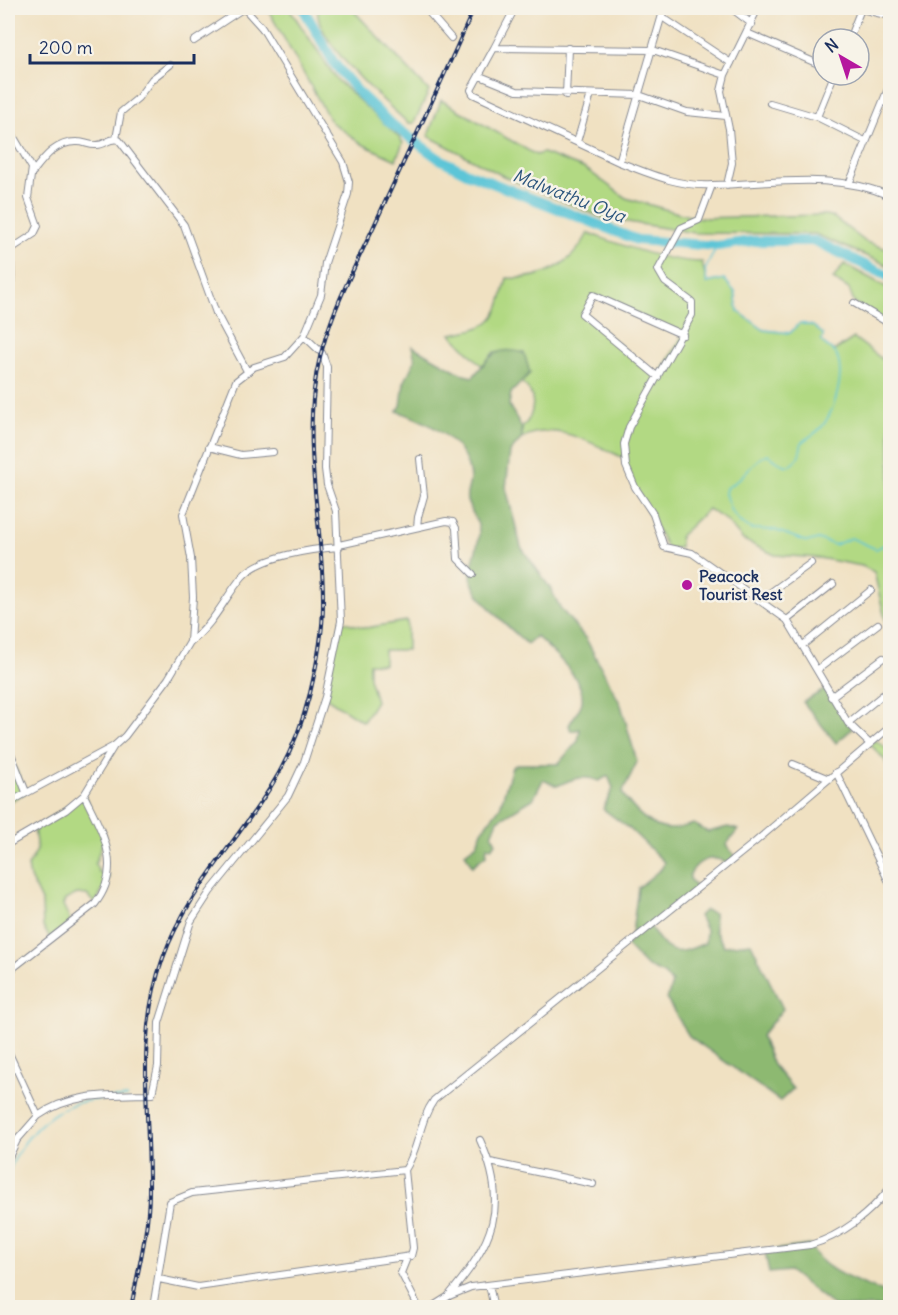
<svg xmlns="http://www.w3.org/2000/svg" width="898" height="1315" font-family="Delius,sans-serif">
	<rect width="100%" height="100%" fill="#f7f3e8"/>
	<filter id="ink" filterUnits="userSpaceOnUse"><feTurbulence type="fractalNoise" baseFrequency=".0167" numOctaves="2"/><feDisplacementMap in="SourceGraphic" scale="12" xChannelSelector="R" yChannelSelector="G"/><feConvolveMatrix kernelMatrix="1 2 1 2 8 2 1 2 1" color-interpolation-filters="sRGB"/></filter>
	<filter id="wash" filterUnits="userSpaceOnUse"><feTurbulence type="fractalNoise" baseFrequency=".008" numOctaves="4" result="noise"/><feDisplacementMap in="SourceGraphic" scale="24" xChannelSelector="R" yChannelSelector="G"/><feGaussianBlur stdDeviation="1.35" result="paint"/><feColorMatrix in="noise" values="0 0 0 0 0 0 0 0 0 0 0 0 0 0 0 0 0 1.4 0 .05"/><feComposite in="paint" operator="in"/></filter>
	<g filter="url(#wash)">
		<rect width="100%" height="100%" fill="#f0e1c2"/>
		<!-- green -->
		<path fill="#b2d983" stroke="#668470" stroke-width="1.5" fill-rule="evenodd" d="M267,8H289L337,80L400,138L403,143L396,160L364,145L331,122Z
			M318,8H351L429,91L414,123H408C385,102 312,39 318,8Z
			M441,100L536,155L543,153L586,169L626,198L696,218L826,215L833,217L866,242L890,250V266L815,234L695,233L603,218L505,177L428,136Z
			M588,233C625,246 662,261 702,262L707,283L724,279L735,292L738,311L764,330L790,333L800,323L813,326L823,334L822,342L834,351L854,338L890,365V640L874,572L862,566L819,558L775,555L743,540L726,520L708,509L680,536V548H667L635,487L624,458C592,444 556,420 522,438V428C535,415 538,394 521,382L530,373L494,352L482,366L451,334C496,326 496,321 507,278C542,280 572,265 588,233ZM595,295L683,335L658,377L582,314Z
			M844,264L890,289V324L854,303L849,289L833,279Z
			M341,621L366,628L407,621V650H384V664L369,663V678L376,701L363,722L325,697Z
			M875,740L890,751V773L885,760L870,744Z
			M8,752L26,792L8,803Z
			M84,795L105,836L95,864L99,872L109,877L95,904L87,895L77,894L65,900L63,905L71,922L50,938L43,927L42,903L30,878L28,866L37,850L34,829Z"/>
		<!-- forest -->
		<path fill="#8db971" stroke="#547468" stroke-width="1.5" d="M412,346L464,375L473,377C490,356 495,345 524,353L530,373L511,393L509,405L522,428V438L510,452L506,488L521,547L550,588L561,609L586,639L621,705L637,762L622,793C632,808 650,829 670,829C678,829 686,826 694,824L708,832L728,827L738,830L726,845L736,857L728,864C714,854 698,859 690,874V879L697,889L650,926C668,955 674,957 705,943L706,930L699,916L705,910L714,913L715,931L724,946L751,943L783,1009L761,1036L773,1065L793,1089L780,1101L689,1036L667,1000L672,983L664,974L646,966L626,945L631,941L638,888L662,868L664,862L630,829L603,809L613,788L608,776L599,781C583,774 572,779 557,786L543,780L533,799L498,820L492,835L496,843L491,848L487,846L486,855L472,866L465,853L477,844L483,829L500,807L512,767L518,764H558L578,741L580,729L571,731L569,725C573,718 578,712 581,705C590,682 550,650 536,636L527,644C512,630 478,601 472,582C468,565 480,548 479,531C479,521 470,511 467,501C465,494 470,486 470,479C468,441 427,421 397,411L401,406L404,383L415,360Z
			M826,689L852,729L836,743L803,702Z
			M810,1245C822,1273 864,1283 890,1295V1307H835L789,1271L769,1273L765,1251Z"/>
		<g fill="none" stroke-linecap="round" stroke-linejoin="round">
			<!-- stream -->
			<path stroke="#5bc5d7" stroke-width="1.5" d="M717,246L705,270L707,283L724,279L735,292L738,311L764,330L790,333L800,323L813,326L823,334L822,342C828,347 836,351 838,359C844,378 835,408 824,424C819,432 810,436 802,442C798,467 789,474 768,454C749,462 744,480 726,488L725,494L731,511L740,522L751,529L775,530L807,542L818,539L835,545L851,538L876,549L888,543L890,548
				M8,1175C18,1143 46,1111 81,1102C95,1098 112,1099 127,1097"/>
			<!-- river -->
			<path stroke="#5bc5d7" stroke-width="10" d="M303,8L334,63L357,91L390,123L438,158L467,173L637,240L717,246L753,241H815L890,277"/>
		</g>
	</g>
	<g filter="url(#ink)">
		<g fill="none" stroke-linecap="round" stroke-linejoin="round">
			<defs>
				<path id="minor" d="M425,8L451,38
					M664,8L619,162C650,174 679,187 712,185
					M731,8L752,24
					M857,8L890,16
					M662,17L731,63
					M747,33L823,66
					M849,39L861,9
					M494,48L515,8
					M480,76L517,91L639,95L687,112L726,116
					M566,95L568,48
					M770,103L817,117L865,141
					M817,117L834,75
					M8,127L32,168L28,198L38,226L34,234L11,249C10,264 14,282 8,296
					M116,139L121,112L138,98L152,79L170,65
					M577,142L591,94
					M619,162L473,94L471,90L494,48L653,50L725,75
					M33,172C45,156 57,141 78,142C85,142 90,146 97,145C106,145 109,137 119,140L184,225L216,313L247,371
					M849,184L890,84
					M727,185L732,163L729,129L721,91L725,75L758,8
					M854,303L890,324
					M658,377L582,314L593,295L683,335
					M209,447L241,455L273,452
					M417,527L418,517L424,496L420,459
					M339,545L446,521L453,522L456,528L458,559L473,574
					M756,596L767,595L811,563
					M787,620L833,584
					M190,642C214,624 224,599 242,577C260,556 313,549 339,547
					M803,645L871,590
					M817,670L878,624
					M831,697L883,658
					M848,723L890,689
					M870,744L848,723L787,620L692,553L664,547L653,514L635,487L626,466L624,444L629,427L692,315V302L665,282L658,270L681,228L699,220L712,185C771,184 835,171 890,196
					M10,751L26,792
					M793,764L829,779
					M836,772L890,884
					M8,803L114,746L125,736L168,679L190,642L193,597L191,558L183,514L236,381L254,367L285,357L304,336L321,295L325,263L348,194L349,182L343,162L262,28L244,8L194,41
					M8,844L66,810L84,795L114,746
					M8,972L95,904C124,867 102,832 84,795
					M8,1051L38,1116L17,1140L8,1159
					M38,1116C71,1092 113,1095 152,1094L158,1066L159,1023L191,921L210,892L288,796L304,762L325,697L341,621L336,511L327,485L325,469L327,367L322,353L304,336
					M490,1162L593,1184
					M407,1258L401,1273L419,1308
					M159,1279L198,1287L411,1256L413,1248L405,1170C419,1149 419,1121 434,1100L755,842L890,727
					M489,1285L494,1308
					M449,1295C493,1243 510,1206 480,1140
					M153,1308L170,1202L192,1193L405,1170
					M430,1308L449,1296L471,1287L810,1245C842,1236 870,1213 890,1188"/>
			</defs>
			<!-- minor casing -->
			<use href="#minor" stroke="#868890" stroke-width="8"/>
			<!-- minor -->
			<use href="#minor" stroke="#fff" stroke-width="6"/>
			<defs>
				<path id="rail" d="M131,1308C138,1269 149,1230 149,1191C150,1112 135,1035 163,958C186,894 234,845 270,788C288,760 302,725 310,693C317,664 323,634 323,604C324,532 305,462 314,390C320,333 349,279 373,228C407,154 442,82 474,8"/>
			</defs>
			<!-- rail casing -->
			<use href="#rail" stroke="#1b2f5e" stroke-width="4"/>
			<!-- rail -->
			<use href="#rail" stroke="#f7f3e8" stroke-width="1.5" stroke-dasharray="4.5" stroke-linecap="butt"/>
		</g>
	</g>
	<!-- markers -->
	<circle fill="#b5179e" stroke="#f7f3e8" stroke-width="2" cx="687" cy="585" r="6"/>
	<g text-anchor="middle" stroke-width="5" stroke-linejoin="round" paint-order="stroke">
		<!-- poi labels -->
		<g font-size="16" font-weight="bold" fill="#1b2f5e" stroke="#f7f3e8" text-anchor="start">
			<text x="699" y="582">Peacock<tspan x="699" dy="18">Tourist Rest</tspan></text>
		</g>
		<!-- water labels -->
		<g font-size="18" font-style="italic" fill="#2b547c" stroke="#f7f3e8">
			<text transform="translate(569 196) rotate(21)" y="6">Malwathu Oya</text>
		</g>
	</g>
	<!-- margin -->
	<rect width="898" height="1315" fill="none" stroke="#f7f3e8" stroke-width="30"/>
	<!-- north arrow -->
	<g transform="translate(841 57) rotate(321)"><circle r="28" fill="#f7f3e8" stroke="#9fa5b1" stroke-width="1.5"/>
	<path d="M0-4.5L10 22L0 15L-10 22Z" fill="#b5179e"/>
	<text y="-9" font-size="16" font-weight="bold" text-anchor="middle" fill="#1b2f5e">N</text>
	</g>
	<!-- scale -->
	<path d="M30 54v9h164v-9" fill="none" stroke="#1b2f5e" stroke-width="3"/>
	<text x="39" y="54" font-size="18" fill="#1b2f5e" stroke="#f7f3e8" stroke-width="4.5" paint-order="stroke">200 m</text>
</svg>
